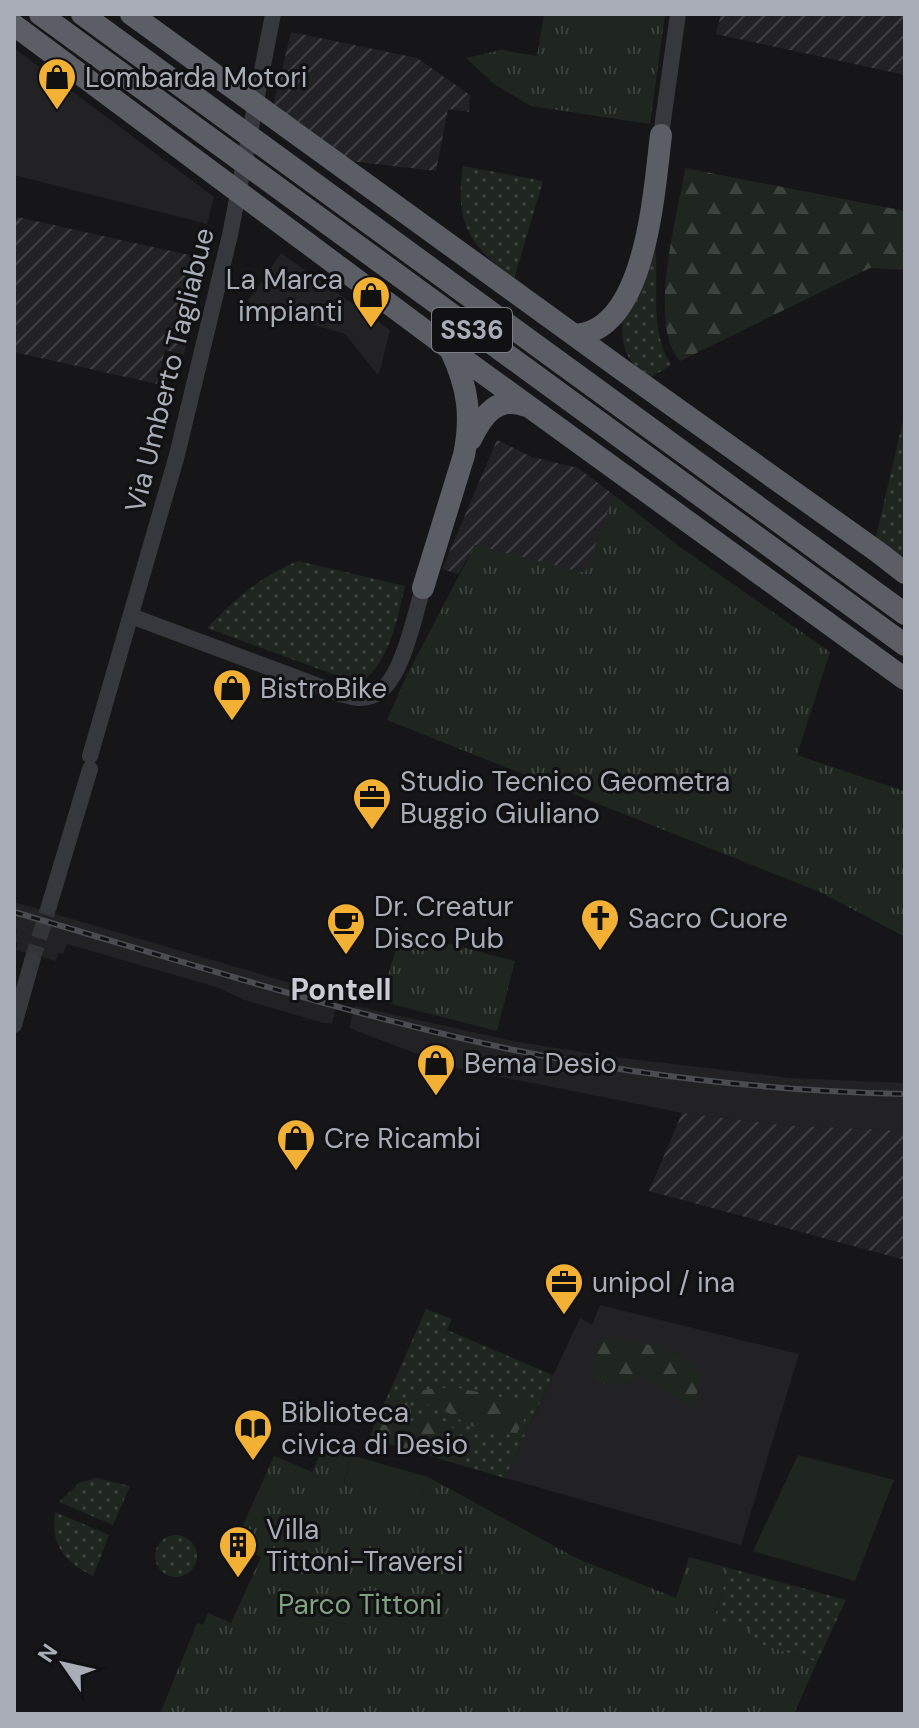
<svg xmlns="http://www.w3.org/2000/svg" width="919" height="1728" font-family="'DM Sans',sans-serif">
	<defs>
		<pattern id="industrial-furrows" width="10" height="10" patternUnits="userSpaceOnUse" patternTransform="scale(2)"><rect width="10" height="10" fill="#222225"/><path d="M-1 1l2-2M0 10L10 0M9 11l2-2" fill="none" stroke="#3f3f43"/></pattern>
		<pattern id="grass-dots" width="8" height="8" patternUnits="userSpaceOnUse" patternTransform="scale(2)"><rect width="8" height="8" fill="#1e261f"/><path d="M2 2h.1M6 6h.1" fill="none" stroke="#3c433d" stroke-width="1.8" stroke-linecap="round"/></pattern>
		<pattern id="forest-firs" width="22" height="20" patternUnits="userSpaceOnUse" patternTransform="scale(2)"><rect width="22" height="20" fill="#1e261f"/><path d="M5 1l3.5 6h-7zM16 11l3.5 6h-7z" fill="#3c433d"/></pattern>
		<pattern id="park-tufts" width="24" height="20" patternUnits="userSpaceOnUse" patternTransform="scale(2)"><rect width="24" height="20" fill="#1e261f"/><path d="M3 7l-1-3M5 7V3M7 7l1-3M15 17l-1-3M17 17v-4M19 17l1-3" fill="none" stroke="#3c433d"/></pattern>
	</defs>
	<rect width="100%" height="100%" fill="#161618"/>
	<!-- built -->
	<path fill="#222225" d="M14,48L214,197L207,224L14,175Z
		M281,253L390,330L380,371L377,374L345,334L256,309L248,301Z
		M14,902L335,996L334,1000L338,1001L332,1023H323L245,1000L216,987L67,944L63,954L58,953L56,961L16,950L18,943L14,941L17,930L14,929Z
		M355,1006L513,1041L606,1056L791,1078L905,1083V1131L782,1125L682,1113L451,1067L349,1028Z
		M600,1305L799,1354L741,1545L505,1478L580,1318L592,1325Z"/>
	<!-- industrial -->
	<path fill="url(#industrial-furrows)" d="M721,14H905V75L716,34Z
		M291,32L417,58L470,95L469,112L448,109L436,171L349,161L273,106Z
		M17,217L203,258L184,355L165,350L157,384L14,352V231Z
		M497,440L532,457L578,468L614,495L585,574L475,545L458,574L442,569Z
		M682,1113L782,1125L905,1131V1260L649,1191Z"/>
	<!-- grass -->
	<path fill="url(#grass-dots)" d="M463,166L543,181L514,279C470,246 454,223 463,166Z
		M655,245C660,285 648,328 671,365L648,379C597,338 633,292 655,245Z
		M905,412V564L875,541Z
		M298,561L405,586C397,620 390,660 362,682L346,679L207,628C235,599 261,576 298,561Z
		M426,1309L452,1319L447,1330L553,1375L505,1478L369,1438Z
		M96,1478L130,1486L113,1525L59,1502L79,1483Z
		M55,1512L109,1535L93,1576C64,1562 50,1544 55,1512Z
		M155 1556a21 21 0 1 1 42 0a21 21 0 1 1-42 0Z
		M729,1568L846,1600L817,1662L748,1640L750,1630L714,1619Z"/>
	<!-- forest -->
	<path fill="url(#forest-firs)" d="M685,168L905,211V270L870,268L680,361C646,322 678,217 685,168Z
		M609,1337L656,1346L683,1357L701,1376L696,1397L690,1407L654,1381L642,1376L616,1386L598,1382L589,1370L600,1345Z
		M454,1387L478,1392H491L509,1402H531V1406L517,1433L487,1431L469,1425L445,1411L417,1401L418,1392C430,1387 442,1389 454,1387Z
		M398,1399L406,1401L412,1408L408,1424C411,1422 415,1418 419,1417C440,1411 465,1434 469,1453L458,1464L369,1438L385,1401Z"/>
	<!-- park -->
	<path fill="url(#park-tufts)" d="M544,14H665L650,124L531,106L494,84L466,58L501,50L537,56Z
		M614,495L680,547L830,652L797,755L904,791L905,789V937L820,892L387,720L407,675L475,545L585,573Z
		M401,931L515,961L497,1031L360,996L364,983L384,989Z
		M325,1443L351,1455L344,1482L419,1507L428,1477L576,1558L676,1598L689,1557L729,1568L714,1619L751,1629L748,1640L817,1662L794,1714H160L197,1623L203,1625L208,1613L231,1623L261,1557L238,1546L242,1536L239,1534L274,1456L312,1472Z"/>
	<!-- pitch -->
	<path fill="#1e261f" d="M575,14H628L623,44L571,36Z
		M351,1455L428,1477L419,1508L344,1483Z
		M798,1455L894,1480L855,1581L753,1551Z"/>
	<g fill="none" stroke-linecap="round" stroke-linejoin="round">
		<!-- tertiary-tunnel -->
		<path stroke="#333438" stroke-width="16" stroke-dasharray="16 8" stroke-linecap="butt" d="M32,961L49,906"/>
		<!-- tertiary -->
		<path stroke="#37383d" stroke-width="16" d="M661,135L678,14
			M131,616L340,694C351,697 361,700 372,696C402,685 414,616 423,588
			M90,756L177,455L230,235L273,14
			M49,906L90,769
			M14,1025L32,961"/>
		<!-- trunk -->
		<path stroke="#5b5e65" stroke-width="22" d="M40,14L905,645
			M82,14L905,614
			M131,14L621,369L878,552L905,573
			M14,25L451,350L905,679
			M574,335C647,332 654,189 661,135
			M471,439C483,415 497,395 526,406
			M423,588L464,455C472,416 468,387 451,351"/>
		<defs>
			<path id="rail" d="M14,912C178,960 342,1013 509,1049C639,1076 772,1091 905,1094"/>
		</defs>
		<!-- rail casing -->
		<use href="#rail" stroke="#4a4c52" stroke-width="6"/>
		<!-- rail -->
		<use href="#rail" stroke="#111113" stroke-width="3" stroke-dasharray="9" stroke-linecap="butt"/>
	</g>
	<!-- icons -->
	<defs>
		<symbol id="shop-pin" viewBox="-11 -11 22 30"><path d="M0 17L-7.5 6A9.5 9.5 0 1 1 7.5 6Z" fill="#f2b134" stroke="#111113"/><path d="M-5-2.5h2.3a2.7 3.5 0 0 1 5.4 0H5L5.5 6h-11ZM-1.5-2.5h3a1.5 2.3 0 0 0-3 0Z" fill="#111"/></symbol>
		<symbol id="office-pin" viewBox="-11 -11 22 30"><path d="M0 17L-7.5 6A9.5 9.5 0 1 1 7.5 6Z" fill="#f2b134" stroke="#111113"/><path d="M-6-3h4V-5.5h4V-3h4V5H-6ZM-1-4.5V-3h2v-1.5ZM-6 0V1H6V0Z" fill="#111"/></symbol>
		<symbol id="church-pin" viewBox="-11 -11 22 30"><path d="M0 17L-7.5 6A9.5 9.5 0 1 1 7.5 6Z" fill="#f2b134" stroke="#111113"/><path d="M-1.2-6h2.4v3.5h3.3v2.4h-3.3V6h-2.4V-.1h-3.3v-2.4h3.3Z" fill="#111"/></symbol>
		<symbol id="cafe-pin" viewBox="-11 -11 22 30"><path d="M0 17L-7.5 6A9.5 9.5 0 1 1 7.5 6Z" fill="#f2b134" stroke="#111113"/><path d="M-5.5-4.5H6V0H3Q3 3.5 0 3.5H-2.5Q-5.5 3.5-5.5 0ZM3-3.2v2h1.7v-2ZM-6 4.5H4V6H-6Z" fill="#111"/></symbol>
		<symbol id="library-pin" viewBox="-11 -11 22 30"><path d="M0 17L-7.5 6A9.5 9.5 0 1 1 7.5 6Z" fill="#f2b134" stroke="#111113"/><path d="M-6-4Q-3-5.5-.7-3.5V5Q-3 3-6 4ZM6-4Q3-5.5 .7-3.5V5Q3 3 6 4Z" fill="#111"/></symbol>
		<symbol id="building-pin" viewBox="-11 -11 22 30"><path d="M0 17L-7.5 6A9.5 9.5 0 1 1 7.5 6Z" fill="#f2b134" stroke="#111113"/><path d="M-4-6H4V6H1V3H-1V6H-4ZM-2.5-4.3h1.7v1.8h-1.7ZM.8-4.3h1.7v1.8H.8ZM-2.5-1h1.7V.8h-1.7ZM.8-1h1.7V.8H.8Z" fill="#111"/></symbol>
	</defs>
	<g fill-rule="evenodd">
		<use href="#shop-pin" x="35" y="55" width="44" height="60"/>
		<use href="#shop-pin" x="349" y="273" width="44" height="60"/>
		<use href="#shop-pin" x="210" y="666" width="44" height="60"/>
		<use href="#office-pin" x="350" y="775" width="44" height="60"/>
		<use href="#church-pin" x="578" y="896" width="44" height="60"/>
		<use href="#cafe-pin" x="324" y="900" width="44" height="60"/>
		<use href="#shop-pin" x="414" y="1041" width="44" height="60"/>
		<use href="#shop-pin" x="274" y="1116" width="44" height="60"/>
		<use href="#office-pin" x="542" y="1260" width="44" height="60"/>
		<use href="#library-pin" x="231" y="1406" width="44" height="60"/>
		<use href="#building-pin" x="216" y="1523" width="44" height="60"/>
	</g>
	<g text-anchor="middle" stroke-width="6" stroke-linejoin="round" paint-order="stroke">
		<!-- shield labels -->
		<rect fill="#111113" stroke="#7b7e86" stroke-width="2" x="432" y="308" width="80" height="44" rx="6"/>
		<g font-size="26" font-weight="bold" fill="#a8adb8">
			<text x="472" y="339">SS36</text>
		</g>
		<!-- poi labels -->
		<g font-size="28" fill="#a8adb8" stroke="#111113" text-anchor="start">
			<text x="85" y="87">Lombarda Motori</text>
			<text x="343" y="289" text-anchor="end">La Marca<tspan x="343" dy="32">impianti</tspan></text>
			<text x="260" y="698">BistroBike</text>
			<text x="400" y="791">Studio Tecnico Geometra<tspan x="400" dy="32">Buggio Giuliano</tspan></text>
			<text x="374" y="916">Dr. Creatur<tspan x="374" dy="32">Disco Pub</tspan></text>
			<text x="628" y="928">Sacro Cuore</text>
			<text x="464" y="1073">Bema Desio</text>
			<text x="324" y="1148">Cre Ricambi</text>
			<text x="592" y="1292">unipol / ina</text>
			<text x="281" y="1422">Biblioteca<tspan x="281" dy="32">civica di Desio</tspan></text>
			<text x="266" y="1539">Villa<tspan x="266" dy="32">Tittoni-Traversi</tspan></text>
		</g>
		<!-- street labels -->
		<g font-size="28" fill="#a8adb8" stroke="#111113">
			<text transform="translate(169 370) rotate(-76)" y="10">Via Umberto Tagliabue</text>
		</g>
		<!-- park labels -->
		<g font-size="28" fill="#7fa381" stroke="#111113">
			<text x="360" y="1614">Parco Tittoni</text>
		</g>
		<!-- neighbourhood labels -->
		<g font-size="30" font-weight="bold" fill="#c9ccd4" stroke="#111113">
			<text x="341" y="1000">Pontell</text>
		</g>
	</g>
	<!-- border -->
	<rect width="919" height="1728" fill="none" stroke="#a8adb8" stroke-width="32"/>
	<!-- north arrow -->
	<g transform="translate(64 1664) rotate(304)" stroke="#111113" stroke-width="6" paint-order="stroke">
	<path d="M0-6L14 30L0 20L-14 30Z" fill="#a8adb8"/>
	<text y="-12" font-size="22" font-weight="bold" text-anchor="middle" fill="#a8adb8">N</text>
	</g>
</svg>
